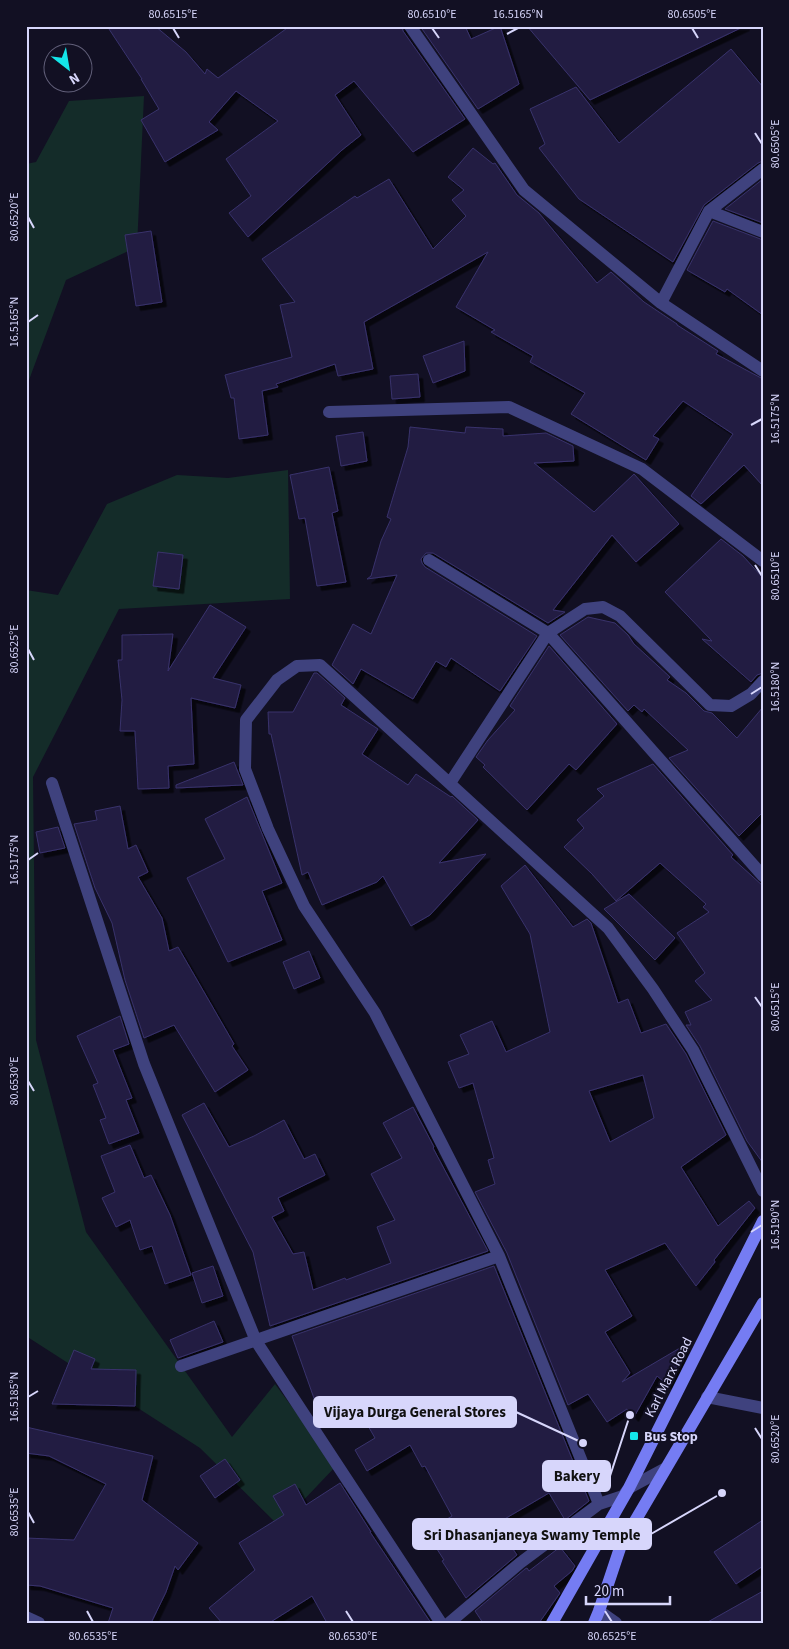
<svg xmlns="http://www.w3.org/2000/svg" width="789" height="1649" font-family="'Source Sans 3',sans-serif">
	<defs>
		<filter id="shadow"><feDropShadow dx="4.5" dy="4.5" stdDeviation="0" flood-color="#0009"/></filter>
	</defs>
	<rect width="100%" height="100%" fill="#121023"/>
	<!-- green -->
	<path fill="#142c29" d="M144,96L137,247L66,280L29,380L26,393V164L36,162L69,101Z
		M288,470L290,599L119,609L33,777L36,1040L86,1232L232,1437L275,1384L336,1466L279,1526L200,1448L26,1336V590L58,595L107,504L177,475L228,478Z"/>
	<!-- building -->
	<path fill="#221e42" stroke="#39326c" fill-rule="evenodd" filter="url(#shadow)" d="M107,26H155L186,52L205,74L207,69L218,78L290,26H402L403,31L465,119L413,152L354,81L335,95L361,135L342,150L248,237L229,213L251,196L226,159L278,121L236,91L209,122L218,130L165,162L141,120L159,109L141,79H142Z
		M420,26H465L471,39L500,26L519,84L478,109Z
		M527,26H745L590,100Z
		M731,49L763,87V161L758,163L704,205L673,262L579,199L539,148L545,144L530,109L576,87L619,143Z
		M473,148L493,164L495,163L517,195L539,213L597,283L611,272L644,302L677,324V325L718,351L716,354L763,379V486L744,465L701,504L691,496L733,434L683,401L653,436L659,439L646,460L571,414L585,393L530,362L533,356L491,332L495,330L456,307L488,252L364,322L373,369L338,376L335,364L276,384L278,387L262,391L268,435L239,439L234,398H231L225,375L292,357L280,305L295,302L262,259L355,196L357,198L389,179L433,249L466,216L452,200L464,190L448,177Z
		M763,179V223L725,209Z
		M713,221L763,240V315L727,289L725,292L687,270Z
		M151,231L162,302L136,306L125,235Z
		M464,341L465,371L433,383L423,356Z
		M418,374L420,397L392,399L390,376Z
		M410,427L465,433L466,427L503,429V436L546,433L573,446L574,461L534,463L594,512L634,474L679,524L636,562L612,535L553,610L565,612L548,623L433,553H426L421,559L422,563L425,567L537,636L500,691L451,658L446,667L436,661L413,699L361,669L353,684L332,665L353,624L371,634L397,575L367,579L371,576L381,541L391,519L387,517L408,447Z
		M363,432L367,461L341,466L336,436Z
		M329,467L338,511L332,513L346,582L317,586L305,518L299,519L290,475Z
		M721,539L743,556L763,578V673L757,675L751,682L702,639L712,641L665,592Z
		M158,552L183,555L179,589L153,586Z
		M210,605L246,627L213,678L241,685L235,708L191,698L194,764L168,766L169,788L138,789L135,731H120L122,700L118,660H122V635L173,634L168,671Z
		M588,617L615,623L628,635L634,644L670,677L667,680L686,693L704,711L712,713L737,738L763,707V812L739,836L669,758L688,750L644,709L642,712L634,705L628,711L560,635Z
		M549,646L617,724L576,770L569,764L527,810L483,767L485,765L476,757L488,740L515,710L510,706Z
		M314,673H317L345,698L341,705L378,729L362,754L408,785L416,774L451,797L452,796L478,820L439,863L486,854L430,915L411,926L383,876L377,882L322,905L308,872L302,875L271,734H269L268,712H293Z
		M234,762L243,785L176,788V785Z
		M653,764L733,855L731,857L763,886V1163L747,1141L700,1046L686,1025H691L685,1012L712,1000L695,981L705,973L677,933L709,912L703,907L706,904L660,863L616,901L592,874L564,847L584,828L577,820L604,796L597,789Z
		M247,797L282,883L262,891L282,940L228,962L187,878L225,859L205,819Z
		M120,806L128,849L136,845L148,872L138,877L162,918L169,951L178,947L234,1044L232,1046L248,1070L215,1092L174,1025L144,1038L125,980L112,923L95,888L74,824L97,820L95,811Z
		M58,827L65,848L40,853L36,832Z
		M525,865L573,927L587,919L591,923L618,1003L628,999L641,1033L666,1024L686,1054L726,1135L681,1167L718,1226L749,1201L755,1208L714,1260L715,1262L696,1286L665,1243L605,1270L632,1316L605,1332L630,1373L622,1382L685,1345L669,1386L657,1376L634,1417L627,1409L607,1422L588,1394L568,1405L507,1253L475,1192L495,1184L488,1160L494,1158L473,1083L459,1088L448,1062L469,1054L460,1035L492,1021L506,1052L550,1032L530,934L501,886ZM643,1075L654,1118L610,1142L589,1091Z
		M629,894L675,938L655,960L604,909Z
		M309,951L320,978L294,989L283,962Z
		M120,1016L129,1044L113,1050L132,1098L126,1100L139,1133L109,1144L100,1120L106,1118L93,1085L98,1083L77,1036Z
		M204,1103L229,1147L254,1136L284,1120L304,1159L315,1154L325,1175L278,1198L284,1211L272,1217L293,1254L304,1252L313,1290L345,1278L346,1280L391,1263L377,1227L395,1220L371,1174L402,1158L383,1123L413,1107L434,1147L433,1148L488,1251L270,1326L253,1252L182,1115Z
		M130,1145L144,1178L151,1175L170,1215L191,1275L165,1284L152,1246L140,1250L130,1220L116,1227L102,1198L115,1192L101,1156Z
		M213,1266L223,1296L202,1303L192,1273Z
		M494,1266L589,1501L565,1520L549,1493L496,1524L517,1555L466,1598L442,1561L444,1560L426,1532L452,1516L425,1466L422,1467L410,1445L367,1471L355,1450L375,1438L353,1400L324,1410L322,1402L316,1404L292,1336Z
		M214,1321L223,1342L178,1358L170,1340Z
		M74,1350L95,1359L91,1369L136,1370L135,1406L52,1404Z
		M26,1427L153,1456L142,1500L198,1543L178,1570L175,1566L166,1592L151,1623H108L113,1608L40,1586L26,1585V1538L74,1540L106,1484L49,1456L26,1453Z
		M225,1459L240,1480L215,1498L200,1476Z
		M340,1483L371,1532H370L431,1623H327L312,1596L269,1623H222L209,1608L255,1570L239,1543L284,1515L273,1496L295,1484L306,1505Z
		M763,1520V1566L736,1584L714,1552Z
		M560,1547L575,1566L572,1571L554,1586L560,1593L539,1623H483L475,1611L525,1569L527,1568L529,1571Z
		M763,1591V1623H706Z"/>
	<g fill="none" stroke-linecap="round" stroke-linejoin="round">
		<!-- minor -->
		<path stroke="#3f427e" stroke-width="12" d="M410,26L524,190L661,303L763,371
			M709,211L763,232
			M661,303L709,211L763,169
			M329,412L509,407L642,469L763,561
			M429,560L548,633L763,876
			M52,783L144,1064L256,1341L441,1623
			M450,783L548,633L585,609L603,607L620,616L710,705L731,706L751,694L763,681
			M181,1366L499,1256
			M707,1397L763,1408
			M599,1504L499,1256L375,1013L304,906L268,829L245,769L246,720L277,680L297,666L320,665L608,928L653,989L693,1050L763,1191
			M599,1611L616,1623
			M26,1617L39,1623
			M449,1623L520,1563L599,1504L623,1496L629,1488L666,1468"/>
		<!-- secondary -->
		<path stroke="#757cf3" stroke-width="12" d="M552,1623L629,1488L763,1221
			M594,1623L599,1611L621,1545L763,1303"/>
	</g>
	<!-- ticks -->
	<path fill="none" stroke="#d7d6fb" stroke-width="2" d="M173,28L179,38M432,28L439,38M692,28L698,38M507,34L518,28M755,133L762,144M28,217L34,228M28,322L38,315M751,425L762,419M755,565L762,576M28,649L34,660M751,694L762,687M28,860L38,853M755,997L762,1007M28,1081L34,1091M751,1232L762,1225M28,1397L38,1391M755,1428L762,1439M28,1512L34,1523M87,1611L93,1622M346,1611L353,1622M605,1611L612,1622"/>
	<!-- markers -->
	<rect fill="#14e5e9" stroke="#121023" stroke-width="2" x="629" y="1431" width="10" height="10" rx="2.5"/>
	<g text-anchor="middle" stroke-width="4" stroke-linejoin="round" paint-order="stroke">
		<!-- street labels -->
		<g font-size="14" fill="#d7d6fb" stroke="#121023">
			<text transform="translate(668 1377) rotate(-63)" y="5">Karl Marx Road</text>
		</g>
		<!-- poi labels -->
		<g font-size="14" font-weight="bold" fill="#d7d6fb" stroke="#121023" text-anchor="start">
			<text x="644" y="1441">Bus Stop</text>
		</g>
	</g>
	<!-- callouts -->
	<path fill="none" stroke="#d7d6fb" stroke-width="2" d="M583 1443L516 1412M630 1415L610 1476M722 1493L651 1534"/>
	<g fill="#d7d6fb" stroke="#121023" stroke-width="2">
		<circle cx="583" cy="1443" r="5"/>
		<circle cx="630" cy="1415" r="5"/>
		<circle cx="722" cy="1493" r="5"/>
	</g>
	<g fill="#d7d6fb" stroke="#d7d6fb" stroke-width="2">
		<rect x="314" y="1397" width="202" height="30" rx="5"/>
		<rect x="543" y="1461" width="67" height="30" rx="5"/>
		<rect x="413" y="1519" width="238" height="30" rx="5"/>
	</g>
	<g font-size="15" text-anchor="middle" font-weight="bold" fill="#111">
		<text x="415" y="1417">Vijaya Durga General Stores</text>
		<text x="577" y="1481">Bakery</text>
		<text x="532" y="1540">Sri Dhasanjaneya Swamy Temple</text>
	</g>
	<!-- border -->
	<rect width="789" height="1649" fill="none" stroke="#121023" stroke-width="55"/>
	<!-- north arrow -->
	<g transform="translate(68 68) rotate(149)"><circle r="24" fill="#121023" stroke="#615f79"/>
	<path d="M0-4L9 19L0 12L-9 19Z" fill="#14e5e9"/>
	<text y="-8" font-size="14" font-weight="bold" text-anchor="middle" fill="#d7d6fb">N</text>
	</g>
	<!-- scale -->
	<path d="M586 1596v8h84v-8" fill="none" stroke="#d7d6fb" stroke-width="2.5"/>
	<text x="594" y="1596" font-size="15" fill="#d7d6fb" stroke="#121023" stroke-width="4" paint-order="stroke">20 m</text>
	<rect x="28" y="28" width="734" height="1594" fill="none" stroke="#d7d6fb" stroke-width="2"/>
	<g font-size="12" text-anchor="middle" fill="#d7d6fb">
		<text x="173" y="18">80.6515°E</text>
		<text x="432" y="18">80.6510°E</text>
		<text x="518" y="18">16.5165°N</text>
		<text x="692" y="18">80.6505°E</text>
		<text transform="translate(775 144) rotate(-90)" y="4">80.6505°E</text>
		<text transform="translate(14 217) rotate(-90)" y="4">80.6520°E</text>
		<text transform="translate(14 322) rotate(-90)" y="4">16.5165°N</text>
		<text transform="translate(775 419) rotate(-90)" y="4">16.5175°N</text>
		<text transform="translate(775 576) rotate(-90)" y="4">80.6510°E</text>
		<text transform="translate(14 649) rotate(-90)" y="4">80.6525°E</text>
		<text transform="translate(775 687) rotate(-90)" y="4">16.5180°N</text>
		<text transform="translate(14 860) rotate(-90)" y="4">16.5175°N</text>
		<text transform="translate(775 1007) rotate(-90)" y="4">80.6515°E</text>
		<text transform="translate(14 1081) rotate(-90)" y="4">80.6530°E</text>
		<text transform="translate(775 1225) rotate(-90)" y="4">16.5190°N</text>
		<text transform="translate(14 1397) rotate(-90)" y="4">16.5185°N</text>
		<text transform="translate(775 1439) rotate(-90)" y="4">80.6520°E</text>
		<text transform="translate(14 1512) rotate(-90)" y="4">80.6535°E</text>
		<text x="93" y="1640">80.6535°E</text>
		<text x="353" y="1640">80.6530°E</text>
		<text x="612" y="1640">80.6525°E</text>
	</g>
</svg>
